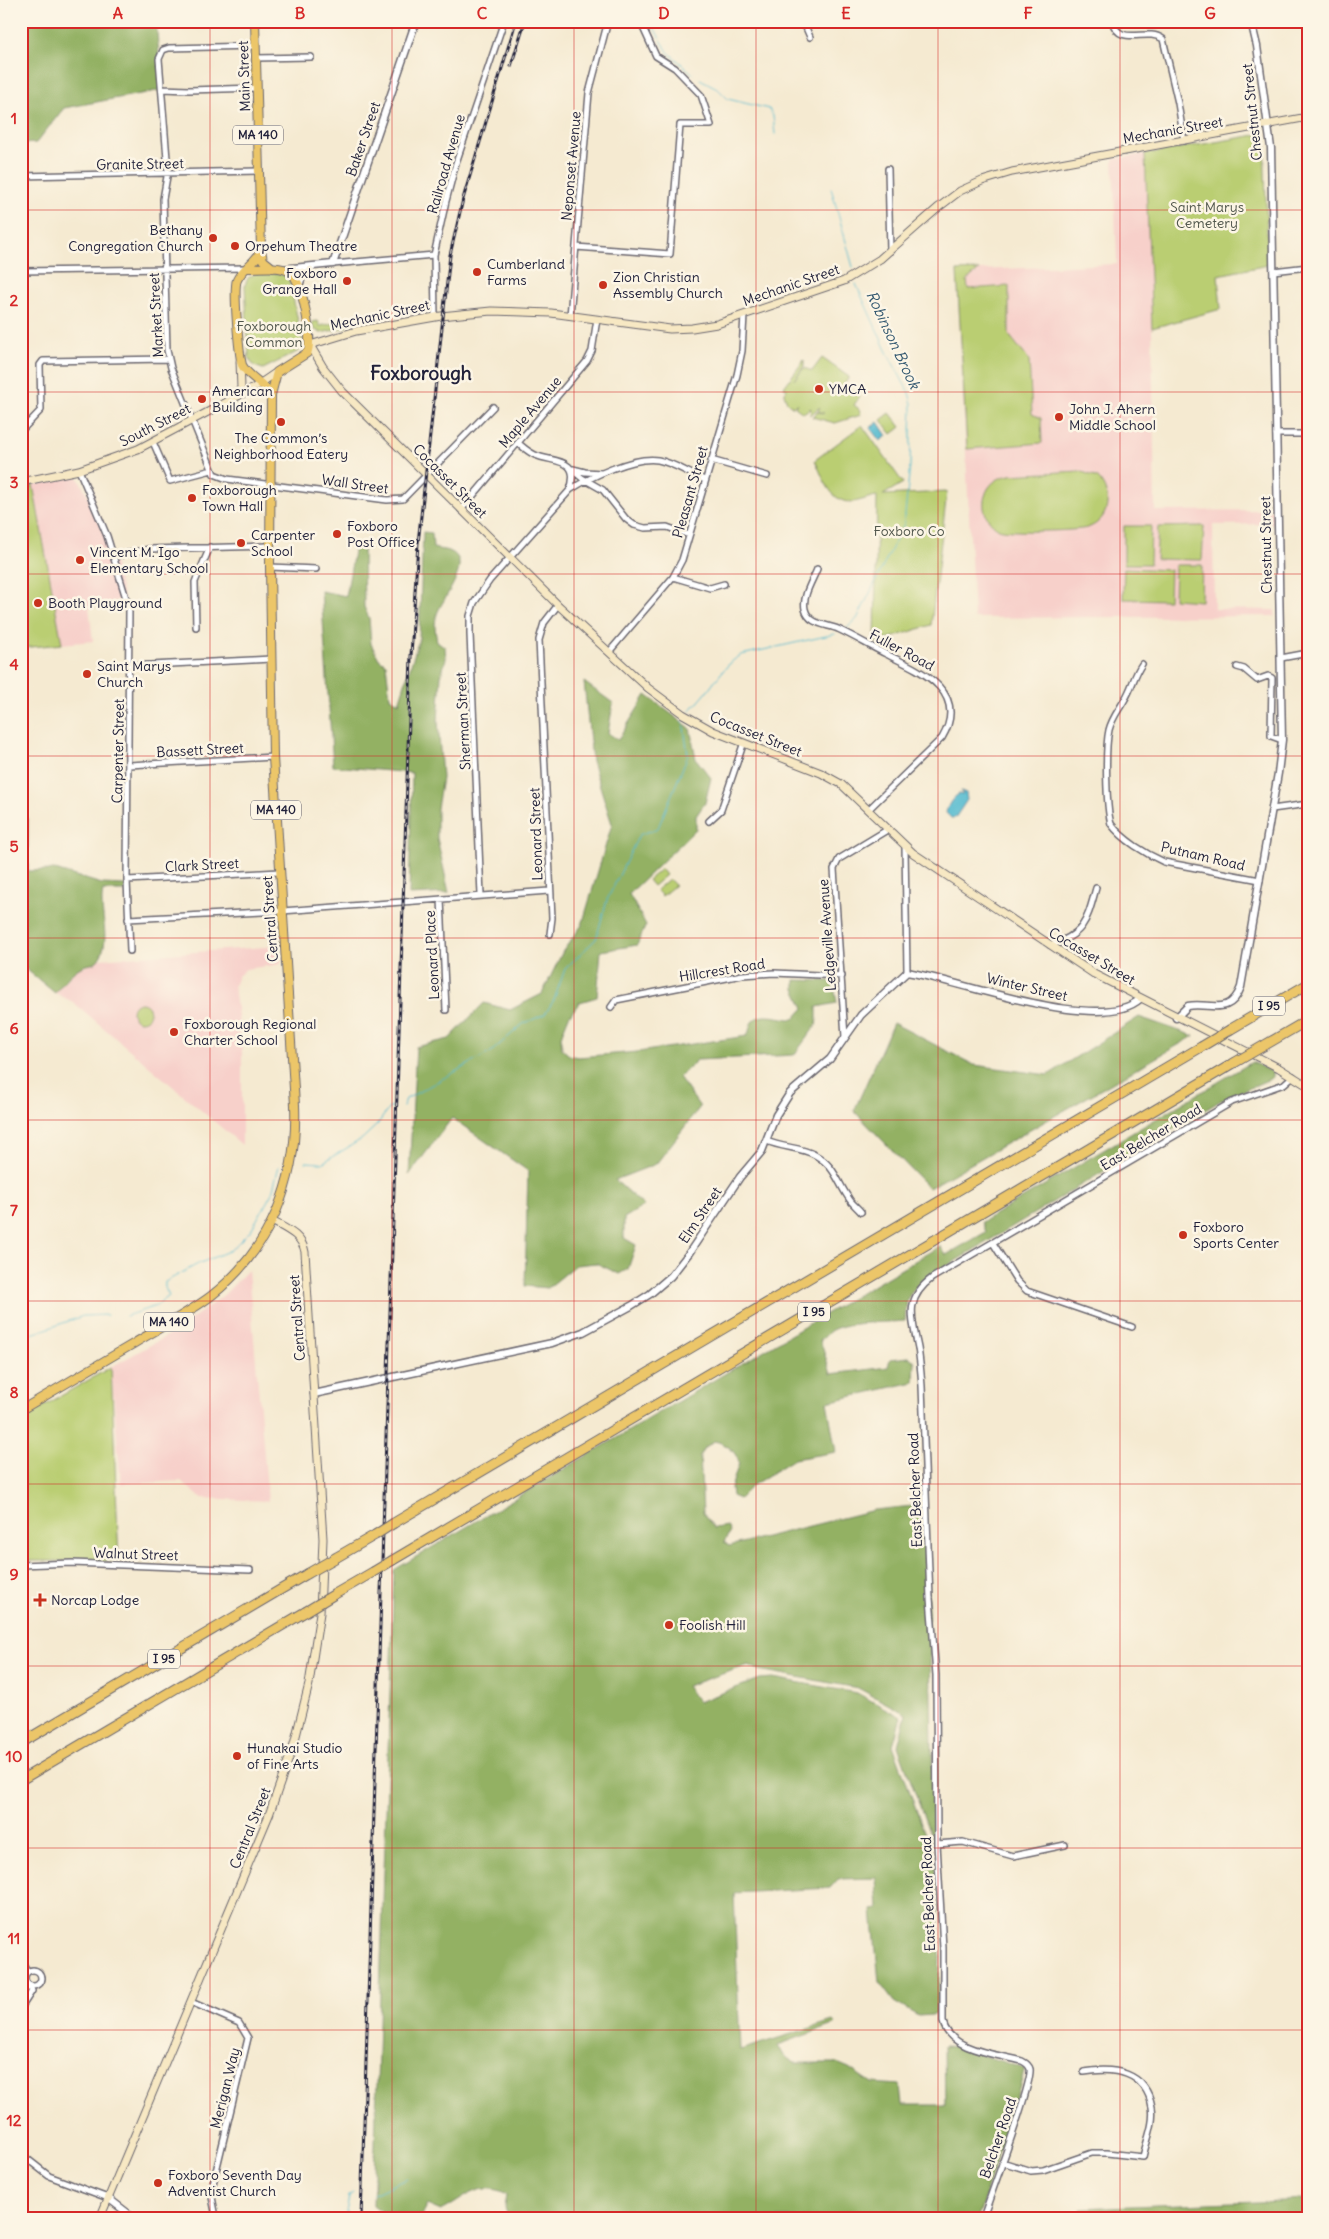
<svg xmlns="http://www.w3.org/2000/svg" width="1329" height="2239" font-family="Delius,sans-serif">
	<rect width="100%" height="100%" fill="#fcf5e5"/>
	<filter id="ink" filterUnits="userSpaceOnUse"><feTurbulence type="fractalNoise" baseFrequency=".02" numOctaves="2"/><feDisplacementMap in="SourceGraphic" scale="10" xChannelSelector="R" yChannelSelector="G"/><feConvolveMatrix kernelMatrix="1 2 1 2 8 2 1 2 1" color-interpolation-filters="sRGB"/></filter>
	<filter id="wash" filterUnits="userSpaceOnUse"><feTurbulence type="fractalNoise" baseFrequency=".0096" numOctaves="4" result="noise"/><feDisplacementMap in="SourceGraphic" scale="20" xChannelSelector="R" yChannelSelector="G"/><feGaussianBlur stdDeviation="1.12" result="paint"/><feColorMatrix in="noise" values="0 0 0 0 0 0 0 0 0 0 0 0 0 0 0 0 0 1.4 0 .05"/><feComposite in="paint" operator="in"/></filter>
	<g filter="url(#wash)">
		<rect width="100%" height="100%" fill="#f5ead1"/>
		<!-- built -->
		<path fill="#f7d0ca" d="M1145,154L1152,328L1155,511L1273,510V524L1213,525L1214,609L1275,610V616L974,618L957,271L1117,264L1113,159Z
			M77,476L89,497L113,558L124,599L89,606L93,641L62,644L33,485Z
			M279,946L281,964L246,969L238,976L234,986L242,1048V1145L73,1002L55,993L77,969L95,963L98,959Z
			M248,1270L268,1501L201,1498L181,1481L121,1484L111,1367L174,1332L224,1295Z"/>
		<!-- green -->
		<path fill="#bace72" stroke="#6e7856" d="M1262,134L1264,140L1268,265L1218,275L1221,309L1152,328L1145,154Z
			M979,270L967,280L968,289L1009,286V335L1029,360L1032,414L1041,418L1042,443L967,449L957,271Z
			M256,273L281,274L289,279L303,344L299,351L263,369L254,366L249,359L245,285L248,278Z
			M318,321L320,326L344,321L347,327L321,333L314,329L312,322Z
			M822,358L849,377L844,385L860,396L854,405L859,409L861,415L835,423L812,417L817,412L824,413L818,411L820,407L810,415L811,408L803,413L795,407L797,403L793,407L787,402L784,394L787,389L784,387L804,360V366L794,380L804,368L812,371Z
			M890,413L901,427L892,434L881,420Z
			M862,425L903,483L883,495L947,492L931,625L875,643L877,496C869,497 859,502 850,502C830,502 822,475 815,460Z
			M1080,471L1098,478C1113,494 1110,521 1087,528C1077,531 1007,533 999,529C987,522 981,509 985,496C988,484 998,477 1010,475Z
			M33,485L62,644L21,648V488Z
			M1124,526H1151L1150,564H1124Z
			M1204,526L1202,560L1156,559L1158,527Z
			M1175,565H1202L1201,601L1174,599Z
			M1124,568L1170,570L1169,600L1123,599Z
			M661,869L666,875L653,886L648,880Z
			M669,879L675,885L662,896L656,890Z
			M132 1012a9 9 0 1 1 18 0a9 9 0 1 1-18 0Z
			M111,1367L119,1561H21V1419Z"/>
		<!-- forest -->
		<path fill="#93b164" stroke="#5a6a50" d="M21,21H156L162,90L64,108L36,143L21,144Z
			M423,532L432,533L433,548C439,550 444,549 449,551C476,561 441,600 437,614C434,623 435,632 437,641L445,647L446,659L441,675L438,721L442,778L437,808V838L449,893L409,895L412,773L333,766L321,591L346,596L355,546L363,547L364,607L369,618L371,644L379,659L386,664L390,698L399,703L419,639Z
			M584,682L613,703L608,733L618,740L646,695L690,728L696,759L711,778L705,803L696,816V829L629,894L646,925L637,945L601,951L597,997L580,1002L569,1016L561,1036L562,1049L569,1055L578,1057L638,1052L747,1036C750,1031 749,1028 751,1024C758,1009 783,1020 794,1019L804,1008L795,989V980L833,981L837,1003L817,1007V1024L794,1055L697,1060L679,1077L700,1107L656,1164L615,1180L644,1206L624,1218V1238L636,1245L628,1269L619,1274L596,1263L576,1265L548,1288L525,1286L528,1171L452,1118L409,1175L416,1047L449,1039L484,1003L510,1010L542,994L563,951L582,925L612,824L592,761Z
			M21,819H28V871L55,870L102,884L125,885V891H103C98,914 113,939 98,960C94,965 88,964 83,966C72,971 63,983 55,993L21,965Z
			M1139,1017L1194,1036L929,1188L854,1111L893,1023L974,1065L1048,1075Z
			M1252,1062L1272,1072V1078L1220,1101L919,1283L907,1299L905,1321C886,1323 842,1321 829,1332C826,1335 824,1338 820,1340L831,1374L888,1367L890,1359L909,1357L915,1361L914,1382L827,1402L836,1452L794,1459L753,1485L739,1499L732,1496L731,1488L739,1463C736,1451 726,1443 714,1441L703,1449L700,1455L703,1513L714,1528L727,1526L730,1532L724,1542L729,1546L874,1510L923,1505L930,1651L934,1845L898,1746L906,1714L858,1688L759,1670L749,1665L686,1686L698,1702L760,1679L773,1678L857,1693L901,1717L893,1745L935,1862L940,1953L938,2011L932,2015L918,2016L894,2002L879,1982L872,1910L878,1909L876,1878L838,1879L830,1888L734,1893L740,2050L833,2021L836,2024L778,2045L784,2056L795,2063H837L849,2068L871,2083L900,2085L902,2105H945L944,2046L957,2047L1025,2069L978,2218H509L505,2208L507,2194C480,2179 464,2200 441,2211L427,2205L420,2218C397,2218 393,2220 373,2205L394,1570L940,1246L946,1255L986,1232L982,1222Z
			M1308,2199V2218H1084L1081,2208Z"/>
		<!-- water -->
		<path fill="#51b9cf" stroke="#3a6e85" d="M878,422L887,436L880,441L870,428Z
			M961,791L966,793L967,800L955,818H951L946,813C947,806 953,797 959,794L963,795Z"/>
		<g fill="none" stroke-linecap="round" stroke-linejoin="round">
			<!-- stream -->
			<path stroke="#51b9cf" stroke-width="1" d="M650,21L668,52L692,73
				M700,79L717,88L728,99L769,109L773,116L775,134
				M831,188L853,267
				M847,628L857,619L904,524L910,465L912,404L909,393L886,350L856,284
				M690,710C710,694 720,667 741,655L835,634
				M403,1107L406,1099L491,1052L523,1024L545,1014L554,1000L565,969L596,939L607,900L639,835L658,828L688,755L683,721
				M306,1162L322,1163L362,1139L377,1125L389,1108L393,1107
				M126,1316L156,1306L169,1296L165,1288V1282L198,1264L231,1250L251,1230L272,1193L279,1166
				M32,1334L83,1316L107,1315
				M373,2194L407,2179
				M345,2218L349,2196L354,2193"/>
		</g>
	</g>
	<g filter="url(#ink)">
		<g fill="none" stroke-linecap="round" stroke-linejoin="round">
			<defs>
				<path id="minor" d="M803,21L810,37
					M1112,21C1120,48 1146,27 1163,39L1178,103L1184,141
					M255,46L169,48L163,50L159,59L168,171L163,199L167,350L171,368L214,474L227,479L387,500L403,499L493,407
					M256,58L311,57
					M162,89L189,90L257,88
					M888,169L890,251
					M21,176L259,171
					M576,247L670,254L680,125H711L701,95L675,68L656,56L640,21
					M333,264L434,255
					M21,271L247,268
					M1273,271L1308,267
					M570,316L589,93L608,21
					M435,317L434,255L446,201L456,163L504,21
					M21,431L41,410L40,365L43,361L168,359
					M1276,434H1308
					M153,442L170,481L212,470
					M518,443C523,447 528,452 535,455C554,463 581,457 570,490
					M711,460L767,476
					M570,468L582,478L603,490L626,519L634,525L645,528L667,527L689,535
					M573,469L585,472L602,473
					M79,470L107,536L129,608L127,880L130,951
					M461,510L587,361L592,351L597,319
					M115,556L150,549L270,546
					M270,567L316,569
					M817,569C813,580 802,596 805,609C809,625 826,624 838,629C855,637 870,646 886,654C919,670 970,691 942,738L868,810
					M673,577L710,588L724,584
					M196,627L195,582L210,547
					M609,652L673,577L682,560L737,375L742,351L744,315
					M1281,658L1308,653
					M1142,664C1134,675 1132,688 1125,699C1119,710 1112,718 1109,730C1105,748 1106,806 1111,824C1123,840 1146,854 1164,862L1260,880
					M130,666L271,659
					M1237,667L1244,669L1257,680L1268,676L1272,678L1271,736L1282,740
					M129,765L273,757
					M1272,809L1308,804
					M709,821L721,810L743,745
					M905,847L907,972
					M127,880L279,872
					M481,895L470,634V616L474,603L490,580L570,490C590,477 634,456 658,460C674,463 690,474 705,480
					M441,899L446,1010
					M128,919L282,911L549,891
					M550,934L552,918L539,640L544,623L558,605
					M1050,945C1085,935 1087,920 1096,888
					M611,1007L616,1000L742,975L774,973L842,976
					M845,1037L834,869L839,859L887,830
					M767,1141C782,1148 801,1147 815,1155C835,1166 837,1181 848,1197C851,1203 857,1207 861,1212
					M993,1243L1017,1281L1027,1291L1132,1327
					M21,1565L72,1563L250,1570
					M937,1844L963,1842L1013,1856L1065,1845
					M21,1961L28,1972
					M25 1978a8 8 0 1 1 16 0a8 8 0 1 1-16 0Z
					M21,2001L26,1988H30
					M191,2002L239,2023L248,2038L211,2192L215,2212
					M21,2008L32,1991L30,1986
					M21,2154L49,2176L108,2198
					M1002,2162L1031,2171L1043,2170L1092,2153H1107L1143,2157C1146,2142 1155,2123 1152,2107C1146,2071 1113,2067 1084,2072
					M983,2218C990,2196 1033,2083 1030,2069C1029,2065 1026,2063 1022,2061C997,2054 950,2051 943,2022V1948L937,1844L936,1675L930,1598L922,1386C921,1373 920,1360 918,1348C912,1318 904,1299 932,1278L1232,1102L1284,1084L1293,1076"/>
				<path id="tertiary" d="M283,269L333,264L416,21
					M299,286L303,274L312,267
					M1176,1018L1188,1006C1210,1002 1230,1017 1241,987L1278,773L1282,740L1271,148L1257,46L1251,21
					M314,1394L552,1343L583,1332L631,1306L650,1294L671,1276L689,1253L740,1177L762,1151L776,1115L790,1093L830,1059L861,1015L907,972C958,980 1100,1035 1140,999
					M108,2198L134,2218"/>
				<path id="secondary" d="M1308,117L1012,172L982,181L960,191L939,207L880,259L844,281L717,324L692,328L670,329L551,313L491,311L441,316L356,331L310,345L323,367L342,391L558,605L648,688L683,714L713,731L821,773L841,784L913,853L1094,974L1279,1068L1308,1086
					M236,396L241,388L240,361
					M21,482L79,470L138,449L255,387L277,372
					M100,2218L269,1815L294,1744L309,1684L320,1613L323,1539L305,1252C302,1235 286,1229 272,1221"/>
				<path id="primary" d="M255,21L261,250L263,260L273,268
					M261,250C256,263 243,267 237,280C233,289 239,353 242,365C248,377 263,382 271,395
					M21,1410C58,1388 96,1366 133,1344C159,1328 187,1314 211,1296C271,1249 298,1179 295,1105L273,757L270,567L271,395L277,372L307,353C314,342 302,278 290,272C279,265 260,268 247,268"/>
				<path id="motorway" d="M1231,1029L1308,984
					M1265,1045L1308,1020
					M394,1523L1201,1047
					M337,1557L375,1535
					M393,1560L1234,1063
					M335,1594L373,1572
					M21,1743L307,1574
					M21,1780L305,1612"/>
			</defs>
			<!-- minor casing -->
			<use href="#minor" stroke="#6c6870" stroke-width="8"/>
			<!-- tertiary casing -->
			<use href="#tertiary" stroke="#6c6870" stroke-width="9"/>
			<!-- secondary casing -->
			<use href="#secondary" stroke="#6c6870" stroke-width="9"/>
			<!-- primary casing -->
			<use href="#primary" stroke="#6c6870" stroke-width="10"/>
			<!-- motorway casing -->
			<use href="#motorway" stroke="#6c6870" stroke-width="11"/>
			<!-- minor -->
			<use href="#minor" stroke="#fff" stroke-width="5"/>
			<!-- tertiary -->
			<use href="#tertiary" stroke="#fff" stroke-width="6"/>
			<!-- secondary -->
			<use href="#secondary" stroke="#f7e8c3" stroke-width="7"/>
			<!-- primary -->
			<use href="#primary" stroke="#ecc669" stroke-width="8"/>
			<!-- motorway -->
			<use href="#motorway" stroke="#ecc669" stroke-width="9"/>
			<defs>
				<path id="rail" d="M511,66L525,21
					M361,2218L411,656L418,543L450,255L463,199L516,21"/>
			</defs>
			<!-- rail casing -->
			<use href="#rail" stroke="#22223b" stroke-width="3"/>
			<!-- rail -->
			<use href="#rail" stroke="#fcf5e5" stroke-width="1" stroke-dasharray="4" stroke-linecap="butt"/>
			<defs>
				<path id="motorway-bridge" d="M1201,1047L1231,1029
					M1234,1063L1265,1045
					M375,1535L394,1523
					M373,1572L393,1560
					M307,1574L337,1557
					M305,1612L335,1594"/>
			</defs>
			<!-- motorway-bridge casing -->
			<use href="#motorway-bridge" stroke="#6c6870" stroke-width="11" stroke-linecap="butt"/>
			<!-- motorway-bridge -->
			<use href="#motorway-bridge" stroke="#ecc669" stroke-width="9"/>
		</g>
	</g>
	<!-- grid -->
	<path fill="none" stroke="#d62828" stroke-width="1" stroke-opacity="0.55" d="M210,21V2218M392,21V2218M574,21V2218M756,21V2218M938,21V2218M1120,21V2218M21,210H1308M21,392H1308M21,574H1308M21,756H1308M21,938H1308M21,1120H1308M21,1301H1308M21,1484H1308M21,1666H1308M21,1848H1308M21,2030H1308"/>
	<!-- markers -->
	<g fill="#c8321e" stroke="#fcf5e5" stroke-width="2">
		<circle cx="213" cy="238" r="5"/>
		<circle cx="235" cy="246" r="5"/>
		<circle cx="477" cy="272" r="5"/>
		<circle cx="347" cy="281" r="5"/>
		<circle cx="603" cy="285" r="5"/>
		<circle cx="819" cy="389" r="5"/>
		<circle cx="202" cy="399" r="5"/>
		<circle cx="1059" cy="417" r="5"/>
		<circle cx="281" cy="422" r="5"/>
		<circle cx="192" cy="498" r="5"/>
		<circle cx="337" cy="534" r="5"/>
		<circle cx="241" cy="543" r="5"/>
		<circle cx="80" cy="560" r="5"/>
		<circle cx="38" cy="603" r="5"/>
		<circle cx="87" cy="674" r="5"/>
		<circle cx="174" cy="1032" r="5"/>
		<circle cx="1183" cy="1235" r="5"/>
		<path d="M37.5 1592.5h5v5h5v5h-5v5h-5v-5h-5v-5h5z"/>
		<circle cx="669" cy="1625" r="5"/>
		<circle cx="237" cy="1756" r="5"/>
		<circle cx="158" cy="2183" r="5"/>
	</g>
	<g text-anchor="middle" stroke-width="5" stroke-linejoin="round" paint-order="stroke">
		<!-- shield labels -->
		<g fill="#fcf5e5" stroke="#63616e" stroke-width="1">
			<rect x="233" y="125.5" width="50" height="19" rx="4"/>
			<rect x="251" y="800.5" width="50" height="19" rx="4"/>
			<rect x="1253" y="996.5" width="32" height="19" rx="4"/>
			<rect x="798" y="1302.5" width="32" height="19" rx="4"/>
			<rect x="144" y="1312.5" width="50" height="19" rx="4"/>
			<rect x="148" y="1649.5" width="32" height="19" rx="4"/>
		</g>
		<g font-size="12" font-weight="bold" fill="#22223b">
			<text x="258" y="139">MA 140</text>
			<text x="276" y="814">MA 140</text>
			<text x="1269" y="1010">I 95</text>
			<text x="814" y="1316">I 95</text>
			<text x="169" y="1326">MA 140</text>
			<text x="164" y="1663">I 95</text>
		</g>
		<!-- street labels -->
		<g font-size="14" fill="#22223b" stroke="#fcf5e5">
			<text transform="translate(244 76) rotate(-92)" y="5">Main Street</text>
			<text transform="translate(1252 112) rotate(-96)" y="5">Chestnut Street</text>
			<text transform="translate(1173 130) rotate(-10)" y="5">Mechanic Street</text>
			<text transform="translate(363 139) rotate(-71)" y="5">Baker Street</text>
			<text transform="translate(140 164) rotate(-1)" y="5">Granite Street</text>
			<text transform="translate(446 164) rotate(-74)" y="5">Railroad Avenue</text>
			<text transform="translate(571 166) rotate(-85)" y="5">Neponset Avenue</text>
			<text transform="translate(791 285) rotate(-19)" y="5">Mechanic Street</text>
			<text transform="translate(156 315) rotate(-93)" y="5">Market Street</text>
			<text transform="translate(380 315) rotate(-12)" y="5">Mechanic Street</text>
			<text transform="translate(530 412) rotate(-50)" y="5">Maple Avenue</text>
			<text transform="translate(155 425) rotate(-27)" y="5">South Street</text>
			<text transform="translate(450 481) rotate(45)" y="5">Cocasset Street</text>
			<text transform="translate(355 484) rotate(8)" y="5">Wall Street</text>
			<text transform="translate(690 492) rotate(-74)" y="5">Pleasant Street</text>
			<text transform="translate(1266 545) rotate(-91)" y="5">Chestnut Street</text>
			<text transform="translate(902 650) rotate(28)" y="5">Fuller Road</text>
			<text transform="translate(463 721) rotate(-93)" y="5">Sherman Street</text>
			<text transform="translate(756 734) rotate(22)" y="5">Cocasset Street</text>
			<text transform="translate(200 750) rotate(-3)" y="5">Bassett Street</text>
			<text transform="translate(118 751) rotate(-89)" y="5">Carpenter Street</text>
			<text transform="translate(536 834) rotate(-92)" y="5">Leonard Street</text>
			<text transform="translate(1203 856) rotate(13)" y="5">Putnam Road</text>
			<text transform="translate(202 865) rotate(-3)" y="5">Clark Street</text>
			<text transform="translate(270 919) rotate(-94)" y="5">Central Street</text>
			<text transform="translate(827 935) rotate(-94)" y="5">Ledgeville Avenue</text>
			<text transform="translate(432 955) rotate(-93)" y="5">Leonard Place</text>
			<text transform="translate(1092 956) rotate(31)" y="5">Cocasset Street</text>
			<text transform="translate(722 970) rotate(-9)" y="5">Hillcrest Road</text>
			<text transform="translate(1027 987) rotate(13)" y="5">Winter Street</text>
			<text transform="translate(1151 1137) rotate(-31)" y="5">East Belcher Road</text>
			<text transform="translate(700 1215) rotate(-56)" y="5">Elm Street</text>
			<text transform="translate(297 1318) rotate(-94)" y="5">Central Street</text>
			<text transform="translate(915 1490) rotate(-92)" y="5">East Belcher Road</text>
			<text transform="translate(136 1554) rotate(2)" y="5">Walnut Street</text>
			<text transform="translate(250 1828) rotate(-68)" y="5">Central Street</text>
			<text transform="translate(928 1894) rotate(-92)" y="5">East Belcher Road</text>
			<text transform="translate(225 2088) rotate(-76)" y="5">Merigan Way</text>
			<text transform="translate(998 2138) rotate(-71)" y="5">Belcher Road</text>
		</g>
		<!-- park labels -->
		<g font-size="14" fill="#50564c" stroke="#fcf5e5">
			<text x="1207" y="212">Saint Marys<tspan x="1207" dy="16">Cemetery</tspan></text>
			<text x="274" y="331">Foxborough<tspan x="274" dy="16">Common</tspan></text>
			<text x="909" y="536">Foxboro Co</text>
		</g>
		<!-- poi labels -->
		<g font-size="14" fill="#22223b" stroke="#fcf5e5" text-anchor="start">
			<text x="203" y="235" text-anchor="end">Bethany<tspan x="203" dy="16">Congregation Church</tspan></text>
			<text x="245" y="251">Orpehum Theatre</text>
			<text x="487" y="269">Cumberland<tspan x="487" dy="16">Farms</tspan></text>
			<text x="337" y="278" text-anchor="end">Foxboro<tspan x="337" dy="16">Grange Hall</tspan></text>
			<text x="613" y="282">Zion Christian<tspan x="613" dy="16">Assembly Church</tspan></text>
			<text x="829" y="394">YMCA</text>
			<text x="212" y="396">American<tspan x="212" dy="16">Building</tspan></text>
			<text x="1069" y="414">John J. Ahern<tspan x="1069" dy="16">Middle School</tspan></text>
			<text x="281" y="443" text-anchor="middle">The Common’s<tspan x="281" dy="16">Neighborhood Eatery</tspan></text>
			<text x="202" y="495">Foxborough<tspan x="202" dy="16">Town Hall</tspan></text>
			<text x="347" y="531">Foxboro<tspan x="347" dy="16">Post Office</tspan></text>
			<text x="251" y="540">Carpenter<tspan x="251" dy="16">School</tspan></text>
			<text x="90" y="557">Vincent M. Igo<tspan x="90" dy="16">Elementary School</tspan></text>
			<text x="48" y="608">Booth Playground</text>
			<text x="97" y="671">Saint Marys<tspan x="97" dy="16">Church</tspan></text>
			<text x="184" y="1029">Foxborough Regional<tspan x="184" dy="16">Charter School</tspan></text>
			<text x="1193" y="1232">Foxboro<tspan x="1193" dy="16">Sports Center</tspan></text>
			<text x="51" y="1605">Norcap Lodge</text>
			<text x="679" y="1630">Foolish Hill</text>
			<text x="247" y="1753">Hunakai Studio<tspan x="247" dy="16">of Fine Arts</tspan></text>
			<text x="168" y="2180">Foxboro Seventh Day<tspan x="168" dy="16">Adventist Church</tspan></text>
		</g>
		<!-- water labels -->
		<g font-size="15" font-style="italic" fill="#32576f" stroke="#fcf5e5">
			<text transform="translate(893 340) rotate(65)" y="5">Robinson Brook</text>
		</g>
		<!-- district labels -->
		<g font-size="19" font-weight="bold" fill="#22223b" stroke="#fcf5e5">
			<text x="421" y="380">Foxborough</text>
		</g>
	</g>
	<!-- margin -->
	<rect width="1329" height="2239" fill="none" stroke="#fcf5e5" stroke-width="55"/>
	<rect x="28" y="28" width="1274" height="2184" fill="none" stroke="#d62828" stroke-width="2"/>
	<g font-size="16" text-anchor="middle" font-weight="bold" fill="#d62828">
		<text x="118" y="19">A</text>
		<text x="300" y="19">B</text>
		<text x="482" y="19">C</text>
		<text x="664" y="19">D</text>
		<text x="846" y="19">E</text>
		<text x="1028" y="19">F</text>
		<text x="1210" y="19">G</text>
		<text x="14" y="124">1</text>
		<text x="14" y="306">2</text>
		<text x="14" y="488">3</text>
		<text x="14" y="670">4</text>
		<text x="14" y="852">5</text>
		<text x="14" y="1034">6</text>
		<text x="14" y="1216">7</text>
		<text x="14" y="1398">8</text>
		<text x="14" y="1580">9</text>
		<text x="14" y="1762">10</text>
		<text x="14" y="1944">11</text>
		<text x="14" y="2126">12</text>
	</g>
</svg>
